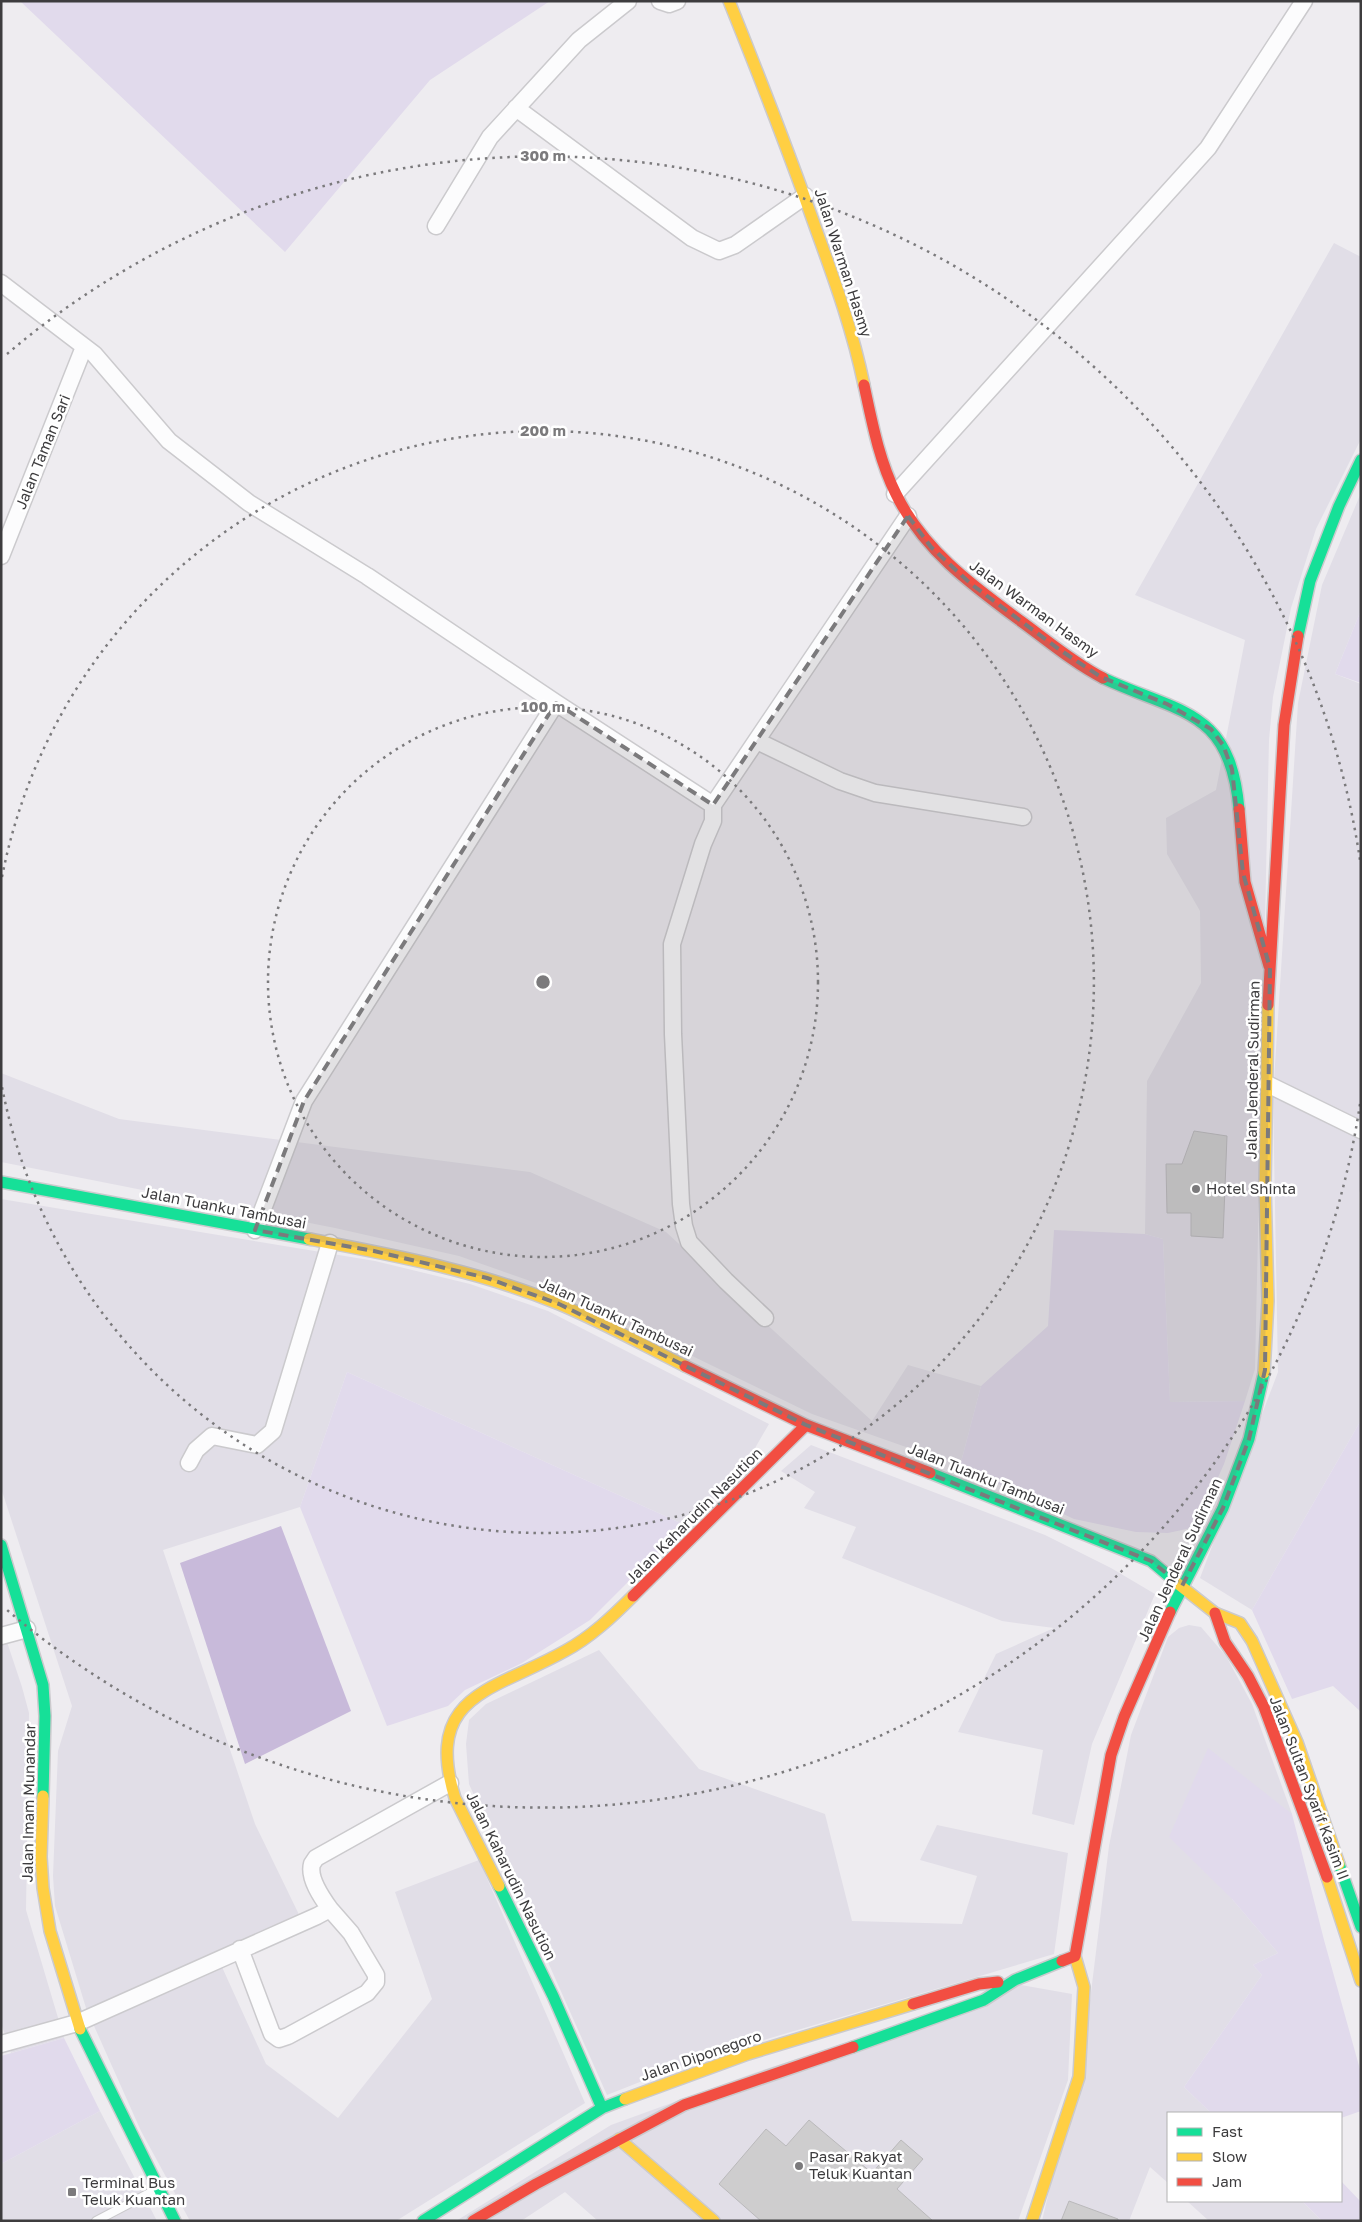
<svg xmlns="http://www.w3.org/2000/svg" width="1362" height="2222" font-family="'Golos Text',sans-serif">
	<rect width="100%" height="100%" fill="#eeecf0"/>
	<!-- built -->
	<path fill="#e1dee7" d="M1334,243L1361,257V439L1316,529L1291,608L1273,697L1269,740L1255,1369L1245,1401L1170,1402L1163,1239L1145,1234L1147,1081L1201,983L1200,911L1167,854L1166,818L1216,790L1245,640L1135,595Z
		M1361,493V610L1335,674L1361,684V1188L1359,1193L1361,1420L1252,1610L1200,1578L1278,1372L1273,1096L1298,703L1322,585Z
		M1,1073L119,1119L530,1172L666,1232L872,1421L908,1365L981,1386L960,1466L812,1414L556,1290L459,1256L335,1228L1,1162Z
		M1,1199L375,1261L470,1284L548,1311L769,1424L740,1474L685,1525L347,1372L300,1507L163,1550L255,1824L306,1929L222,1967L266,2064L338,2118L432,1999L395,1892L479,1860L585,2103L396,2221H190L141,2131L86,2008L55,1906L53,1876L58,1751L72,1706L1,1488Z
		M811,1445L1045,1535L1111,1568L1155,1594L1092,1744L1074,1825L1032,1814L1043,1750L958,1732L996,1654L1054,1628L1002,1621L842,1558L856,1527L804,1508L815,1492L781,1471Z
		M1,1624L22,1687L29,1713L26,1910L64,2038L11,2053L1,2023Z
		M1189,1625L1201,1627L1226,1656L1252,1704L1292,1814L1232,1899L1278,1953L1253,1965L1262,1975L1184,2087L1211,2113H1168V2183L1150,2167L1129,2221H1042L1086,2033L1109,1846L1131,1735L1168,1637L1179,1628Z
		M599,1650L699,1769L825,1814L852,1921L962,1924L977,1876L920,1860L937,1825L1068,1853L1054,1954L693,2061L607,2095L469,1784L466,1744L469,1720L486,1704Z
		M1021,1985L1072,1994L1068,2080L1018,2221H598L565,2192L521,2221H456L611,2125L754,2073Z
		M100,2111L157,2221H1V2164Z
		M1187,2201H1302L1322,2221H1209Z"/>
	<!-- green -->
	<path fill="#e1daec" d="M20,1H550L430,80L285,252Z
		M1361,610V683L1335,674Z
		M1054,1230L1145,1234L1163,1239L1170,1402L1245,1401L1224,1464L1196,1527L1168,1533L1136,1532L1074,1519L960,1466L981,1386L1048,1326Z
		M347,1372L685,1525L590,1620L522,1663L465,1690L448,1706L387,1726L300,1507Z
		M1361,1420V1712L1333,1686L1292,1699L1252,1610Z
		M1208,1748L1292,1814L1324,1940L1361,2073V2111L1341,2118V2113H1211L1184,2087L1262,1975L1253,1965L1278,1953L1232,1899L1169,1837Z
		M64,2038L100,2111L1,2164V2056Z
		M1341,2181L1361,2202L1360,2221H1322L1302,2201H1341Z"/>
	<!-- water -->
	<path fill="#c8bada" d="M281,1526L351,1711L245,1764L180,1563Z"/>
	<!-- building -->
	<path fill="#cecdce" stroke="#bab9bb" d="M1194,1131L1227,1136L1223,1238L1191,1236V1213H1167L1166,1164H1182Z
		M809,2120L872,2173L901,2140L923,2159L897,2189L933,2221H761L719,2184L766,2129L786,2146Z
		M1069,2201L1118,2219V2221H1061Z"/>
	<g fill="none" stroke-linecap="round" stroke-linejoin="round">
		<defs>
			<path id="lane" d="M96,2221L157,2189"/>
			<path id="street" d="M660,1L669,4L677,1
				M516,108L692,238L719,251L735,245L805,196
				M436,226L490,137L579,40L628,1
				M1,283L94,354L169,441L249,503L367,576L556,703L713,805V821L703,844L672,944L673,1034L681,1204L684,1226L689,1242L726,1281L765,1318
				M895,494L1208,148L1304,1
				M1,556L84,347
				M757,741L840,781L875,793L1023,817
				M713,805L908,516
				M1267,1084L1361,1130
				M255,1230L304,1101L556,703
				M189,1463L196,1450L212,1436L257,1445L273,1431L330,1243
				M1,1636L27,1629
				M240,1949L272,2034L279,2039L288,2036L367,1993L376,1982V1975L351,1933L330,1909
				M1,2044L77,2023L317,1916L330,1909C322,1898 308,1878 312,1864L316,1858L450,1783"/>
			<path id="fast" d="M1298,636L1310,581L1339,506L1361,460
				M1103,678C1180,714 1230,708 1239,809
				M1,1182L309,1239
				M930,1473L1151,1561L1177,1583
				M1,1545L43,1685L45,1716L43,1796
				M1170,1612L1223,1508L1249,1439L1264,1373
				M1339,1864L1361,1927
				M499,1886L553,1996L602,2108
				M80,2029L175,2221
				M853,2047L984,2000L1015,1980L1062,1961
				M423,2221L602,2108L625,2099"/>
			<path id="slow" d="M729,1C760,78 790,155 817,232C836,284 853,332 864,385
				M309,1239C393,1255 479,1271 559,1304C602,1322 643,1345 685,1366
				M1264,1373L1268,1301L1265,1185L1268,1005
				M1177,1583L1215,1613L1240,1623L1252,1641L1297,1742L1339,1864
				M43,1796L41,1857L43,1888L50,1931L80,2029
				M1327,1877L1361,1981
				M499,1886L455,1798C423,1694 494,1691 565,1651C591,1637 613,1616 633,1596
				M625,2099L748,2054L913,2004
				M619,2139L714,2221
				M1032,2221L1079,2077L1084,1987L1075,1956"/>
			<path id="jam" d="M864,385C872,422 879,460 896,494C923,550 973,586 1022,622C1048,641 1074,663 1103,678
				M1239,809L1245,882L1269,966
				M1268,1005L1284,725L1298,636
				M685,1366L806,1425L930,1473
				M633,1596L806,1425
				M1215,1613L1225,1642L1248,1676L1264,1707L1327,1877
				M1062,1961L1075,1956L1111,1755L1124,1717L1170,1612
				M913,2004L979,1984L998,1982
				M473,2221L536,2184L684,2105L853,2047"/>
		</defs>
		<!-- lane casing -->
		<use href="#lane" stroke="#cbcacd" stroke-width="10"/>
		<!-- street casing -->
		<use href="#street" stroke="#cbcacd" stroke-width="19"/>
		<!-- fast casing -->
		<use href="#fast" stroke="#cbcacd" stroke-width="14"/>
		<!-- slow casing -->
		<use href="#slow" stroke="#cbcacd" stroke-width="14"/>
		<!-- jam casing -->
		<use href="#jam" stroke="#cbcacd" stroke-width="14"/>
		<!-- lane -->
		<use href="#lane" stroke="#fcfcfd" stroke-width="8"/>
		<!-- street -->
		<use href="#street" stroke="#fcfcfd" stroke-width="16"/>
		<!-- fast -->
		<use href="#fast" stroke="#16e098" stroke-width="11"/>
		<!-- slow -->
		<use href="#slow" stroke="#ffcf43" stroke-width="11"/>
		<!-- jam -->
		<use href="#jam" stroke="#f24e42" stroke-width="11"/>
	</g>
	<!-- marked area -->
	<path fill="#7b7a7c" fill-opacity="0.2" stroke="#7b7a7c" stroke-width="4" stroke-dasharray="10 6" stroke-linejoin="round" d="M908,516L931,547L971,584L1060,650L1101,677L1167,704L1211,729L1223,745L1232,769L1243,873L1270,968L1265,1370L1249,1439L1223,1508L1182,1586L1151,1561L806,1425L559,1304L487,1278L374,1251L255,1230L304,1101L556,703L713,805Z"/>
	<!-- distance rings -->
	<g fill="none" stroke="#7b7a7c" stroke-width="2.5" stroke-dasharray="2.5 5">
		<circle cx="543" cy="982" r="275"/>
		<path d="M2 877A551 551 0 1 1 2 1087"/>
		<path d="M1360 1104A826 826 0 0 1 7 1610M7 354A826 826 0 0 1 1360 860"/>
	</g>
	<!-- markers -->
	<g fill="#7b7a7c" stroke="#fff" stroke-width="2">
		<circle cx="1196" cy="1189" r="5"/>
		<circle cx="799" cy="2166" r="5"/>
		<rect x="67" y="2187" width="10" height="10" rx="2.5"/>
	</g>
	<g text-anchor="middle" stroke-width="5" stroke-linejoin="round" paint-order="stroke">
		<!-- street labels -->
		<g font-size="15" fill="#3d3c3e" stroke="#fff">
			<text transform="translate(843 263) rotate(72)" y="5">Jalan Warman Hasmy</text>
			<text transform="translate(43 452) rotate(-68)" y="5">Jalan Taman Sari</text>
			<text transform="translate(1034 609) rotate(36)" y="5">Jalan Warman Hasmy</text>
			<text transform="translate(1253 1070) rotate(-89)" y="5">Jalan Jenderal Sudirman</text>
			<text transform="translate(224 1208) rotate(11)" y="5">Jalan Tuanku Tambusai</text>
			<text transform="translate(616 1317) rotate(25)" y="5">Jalan Tuanku Tambusai</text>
			<text transform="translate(986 1479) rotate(22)" y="5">Jalan Tuanku Tambusai</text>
			<text transform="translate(694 1516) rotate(-45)" y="5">Jalan Kaharudin Nasution</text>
			<text transform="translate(1180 1560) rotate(-65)" y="5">Jalan Jenderal Sudirman</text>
			<text transform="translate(1309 1788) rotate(69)" y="5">Jalan Sultan Syarif Kasim II</text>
			<text transform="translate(29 1803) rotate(-89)" y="5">Jalan Imam Munandar</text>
			<text transform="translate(511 1876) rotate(64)" y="5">Jalan Kaharudin Nasution</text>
			<text transform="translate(701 2056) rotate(-19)" y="5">Jalan Diponegoro</text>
		</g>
		<!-- poi labels -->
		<g font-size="15" fill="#3d3c3e" stroke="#fff" text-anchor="start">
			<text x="1206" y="1194">Hotel Shinta</text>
			<text x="809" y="2162">Pasar Rakyat<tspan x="809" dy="17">Teluk Kuantan</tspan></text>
			<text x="82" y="2188">Terminal Bus<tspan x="82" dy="17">Teluk Kuantan</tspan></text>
		</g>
	</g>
	<circle cx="543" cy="982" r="8" fill="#7b7a7c" stroke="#fff" stroke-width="2.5"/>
	<g font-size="15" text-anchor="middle" font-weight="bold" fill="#7b7a7c" stroke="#fff" stroke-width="5" stroke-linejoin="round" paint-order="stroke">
		<text x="543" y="161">300 m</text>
		<text x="543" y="436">200 m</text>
		<text x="543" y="712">100 m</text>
	</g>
	<!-- border -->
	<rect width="1362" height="2222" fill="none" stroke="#3d3c3e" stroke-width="5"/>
	<!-- legend -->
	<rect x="1167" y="2112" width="175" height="90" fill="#ffffff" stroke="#b1b1b2"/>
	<rect x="1177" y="2128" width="25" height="8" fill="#16e098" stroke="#b1b1b2"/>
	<text x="1212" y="2137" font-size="15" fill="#3d3c3e">Fast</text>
	<rect x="1177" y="2153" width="25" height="8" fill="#ffcf43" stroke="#b1b1b2"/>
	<text x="1212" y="2162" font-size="15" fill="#3d3c3e">Slow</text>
	<rect x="1177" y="2178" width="25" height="8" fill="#f24e42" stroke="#b1b1b2"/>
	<text x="1212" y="2187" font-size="15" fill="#3d3c3e">Jam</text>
</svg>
